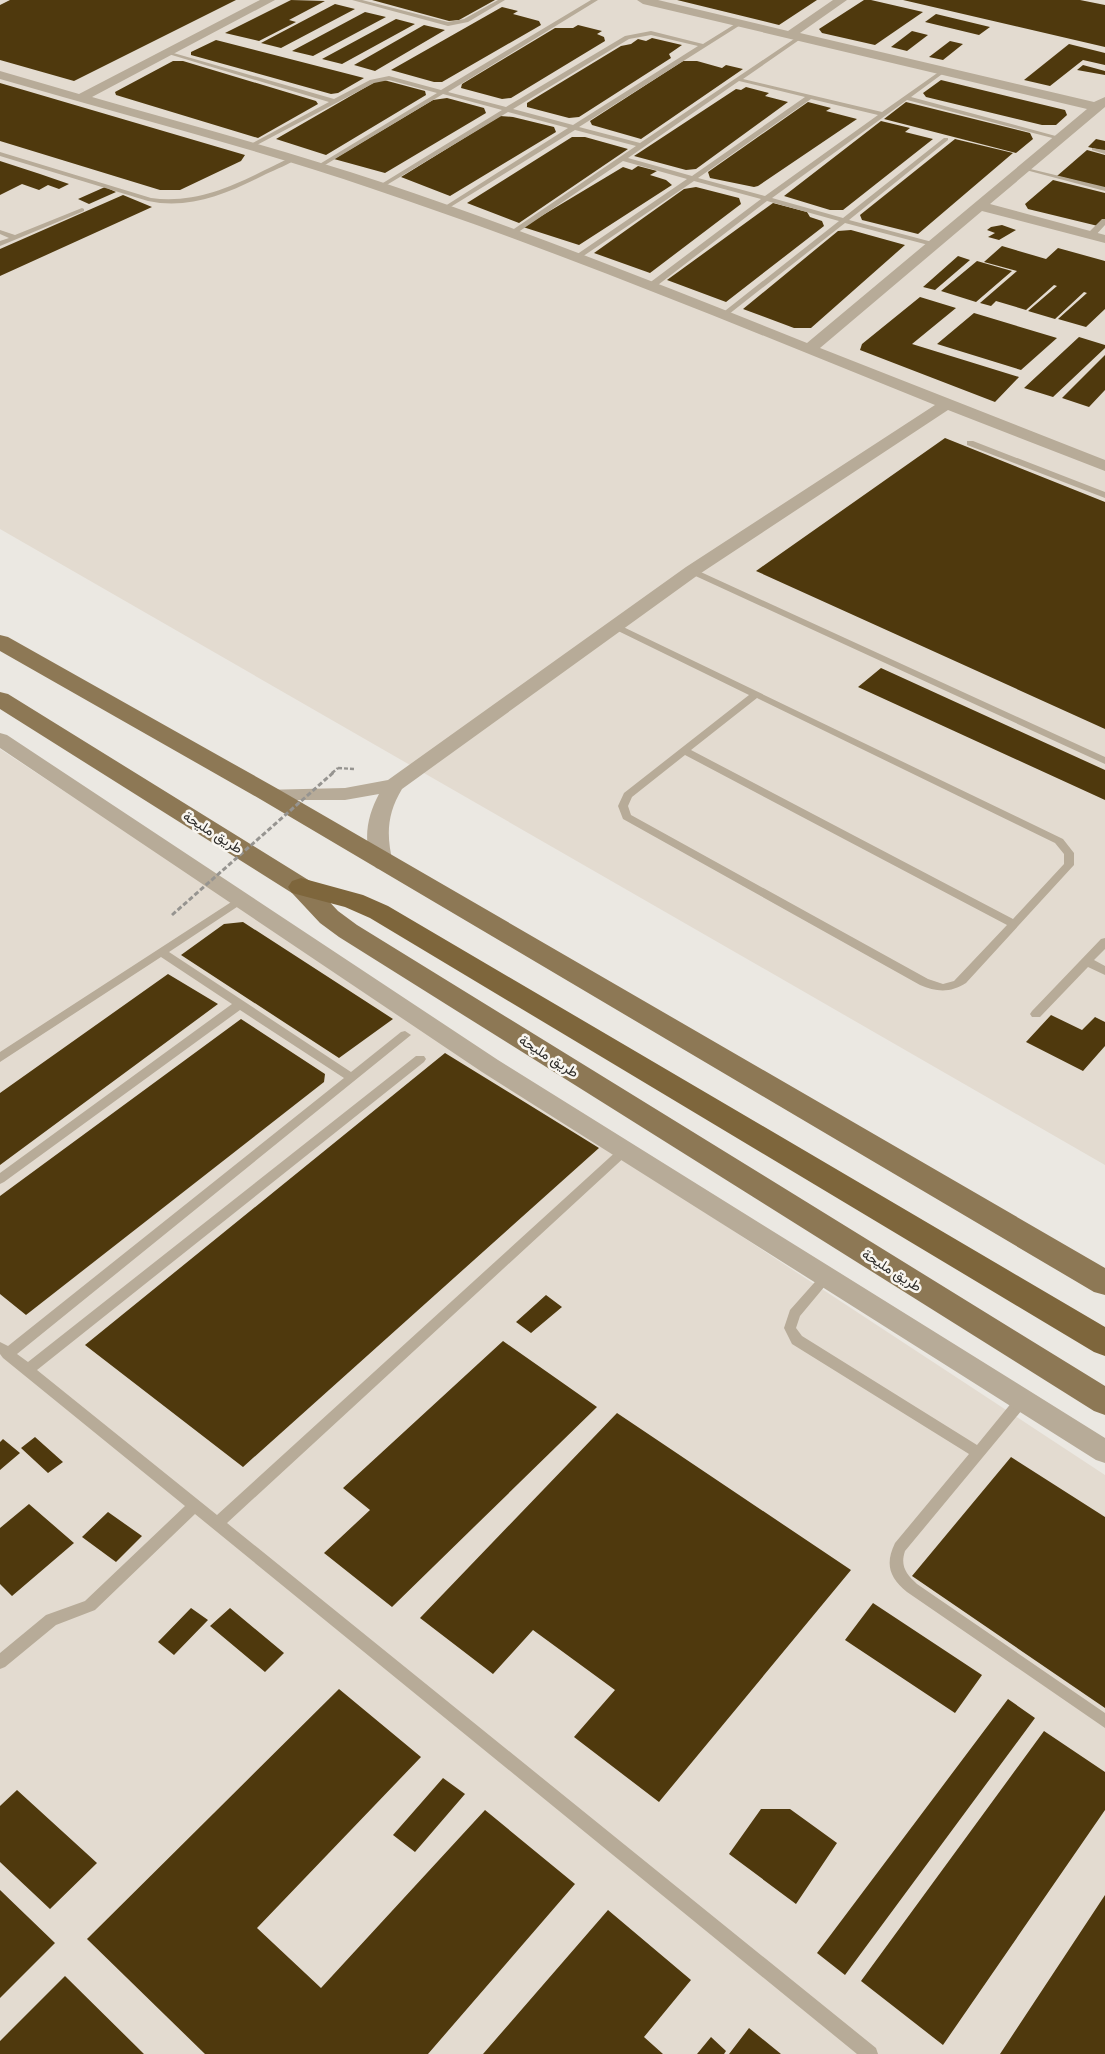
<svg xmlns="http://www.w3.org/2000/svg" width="1105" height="2054" font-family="'Noto Serif',Vazirmatn,serif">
	<rect width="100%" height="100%" fill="#ebe8e2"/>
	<!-- built -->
	<path fill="#e3dbd0" d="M0,0H1105V1165L0,529Z
		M0,749L1105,1475V2054H0Z"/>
	<!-- building -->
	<path fill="#4f390d" d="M10,0H236L74,81L0,60V5Z
		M291,0L325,1L289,20L296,22L259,41L225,33Z
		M372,0H495L459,20L449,21Z
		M677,0H817L779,25Z
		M864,0H871L923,12L875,45L822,33L819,29Z
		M903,0H1080L1105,5V47Z
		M335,4L355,9L281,48L261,43Z
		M502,7L518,11L513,14L539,21L541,25L442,82H434L391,70Z
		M365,12L386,17L313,56L292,51Z
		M936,14L990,27L979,35L925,22Z
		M396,19L415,24L342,64L322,59Z
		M424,25L445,30L375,71L354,65Z
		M578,25L602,31L597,34L604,37L605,41L511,98L502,99L461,88L462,84L555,28H573Z
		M912,31L928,35L907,51L891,47Z
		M652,38L682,45L669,54L671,58L579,117L569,118L527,107V103L621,46L631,44L638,39L646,41Z
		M216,40L364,78L338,93L331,94L191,55V52Z
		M950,41L963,44L943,60L929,57Z
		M1069,44L1105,53V65L1083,60L1050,86L1024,80Z
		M173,61H183L316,101L318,104L258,138L116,95L115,92Z
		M683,61H697L722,68L726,65L743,69L641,139L592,125L590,121Z
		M1083,65L1105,71V75L1077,70Z
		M380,79L425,91L426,95L326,155L276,139Z
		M941,80L1065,110L1067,115L1056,125H1042L926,97L923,93Z
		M0,83L245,155L241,161L180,190H160L0,141Z
		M746,87L769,93L765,96L788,102L696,169L686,170L634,156L736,89L741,90Z
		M447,98L484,108L486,113L385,173L334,159L433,100Z
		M808,102L831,108L826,111L857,119L758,186L754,187L710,178L708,172Z
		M906,102L1030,133L1033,139L1016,153L884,119Z
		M500,116L513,117L554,127L556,132L450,196L401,177Z
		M881,121L910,128L905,132L933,139L843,210H830L784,196Z
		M572,137H585L628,149L519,223L467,203Z
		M955,139L1013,153L918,234L862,220L860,215Z
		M1096,139L1105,141V151L1088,147Z
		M1087,150L1105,155V188L1057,176Z
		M0,161L40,174L69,184L59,189L48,185L39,190L22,184L0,195Z
		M638,166L657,171L650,175L666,180L672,185L579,245L523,227L623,167L632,170Z
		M1053,180L1105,193V219L1098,226L1028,209L1025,204Z
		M105,187L116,192L89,204L78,199Z
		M696,187L739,198L741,204L650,273L594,253L684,189Z
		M123,195L152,207L0,276V249Z
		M773,203L807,212L810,217L822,221L824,226L726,302L667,280Z
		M1002,225L1016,230L999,240L988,237L995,233L987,230L991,227Z
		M851,230L905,245L811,328H794L743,309L838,231Z
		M1002,246L1046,259L1058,248L1105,261V309L1086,327L1058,319L1087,293L1084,292L1055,319L1028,311L1057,286L1054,285L1026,310L996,301L991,306L980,303L1017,271L984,262Z
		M958,256L970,260L935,290L923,287Z
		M977,261L1012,271L976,302L941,291Z
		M920,297L956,308L912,344L1019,377L995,402L860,350L862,344Z
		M974,313L1057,338L1021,370L937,344Z
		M1079,337L1105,345V348L1053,397L1024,388Z
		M1105,355V390L1089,407L1062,398Z
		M945,438L1105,502V729L756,571Z
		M881,668L1105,770V800L858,687Z
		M243,922L393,1019L339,1058L181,955L224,924Z
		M168,974L218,1004L0,1165V1093Z
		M1051,1015L1082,1030L1095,1017L1105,1022V1046L1083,1071L1026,1042Z
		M241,1019L325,1074L324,1082L26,1315L0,1294V1196Z
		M445,1053L599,1148L243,1467L85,1345Z
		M546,1295L562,1307L531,1333L516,1322Z
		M503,1341L597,1407L392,1607L324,1553L370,1510L343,1488Z
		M617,1413L851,1570L659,1802L574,1737L615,1690L533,1630L493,1674L420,1618Z
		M35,1437L63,1462L48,1473L21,1448Z
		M3,1439L20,1453L0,1470V1442Z
		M1011,1457L1105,1517V1708L912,1576Z
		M29,1504L74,1543L12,1596L0,1584V1528Z
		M108,1512L142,1536L116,1562L82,1537Z
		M873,1603L982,1675L955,1713L845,1640Z
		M191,1608L208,1620L174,1655L158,1642Z
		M230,1608L284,1653L265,1672L210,1626Z
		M339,1689L421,1757L257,1928L321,1988L485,1810L575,1884L428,2054H205L87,1939Z
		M1008,1699L1035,1718L845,1975L817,1953Z
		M1044,1731L1105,1772V1810L943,2045L861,1981Z
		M443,1778L465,1794L415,1852L393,1835Z
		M17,1790L97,1863L50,1909L0,1862V1806Z
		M761,1809H790L837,1843L796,1904L729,1854Z
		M0,1890L55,1943L0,1998Z
		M1105,1895V2054H1000Z
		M608,1910L691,1980L644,2037L663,2054H483Z
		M65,1976L144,2054H0V2041Z
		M749,2028L781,2054H729Z
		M711,2037L726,2051L724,2054H697Z"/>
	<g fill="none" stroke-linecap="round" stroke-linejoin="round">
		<!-- path -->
		<path stroke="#969490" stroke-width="2.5" stroke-dasharray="4 2" stroke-linecap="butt" d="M338,768L354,769"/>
		<!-- lane -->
		<path fill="#b7ab98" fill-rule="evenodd" d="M352,0H362L448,22L464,19L498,0H505L468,22L448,26Z
			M591,0H598L448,92L506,107L625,36L651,31L703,44L740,21L742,22V24L579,127L640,143L800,35L803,37L802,38L743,79L882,112L943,69L945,70V72L911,97L1063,138L1060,140L907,100L772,198L843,218L944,138H948V140L849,220L936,243V247L845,223L724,318L720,316L721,314L839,221L767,201L654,288H648V284L761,199L694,181L576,261L572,259L573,257L687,179L623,161L511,237L507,235L508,233L636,146L575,130L444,211L442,210V208L568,128L508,112L380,189L378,188V186L502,110L443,94L320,168L317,166L318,165L437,93L389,80L374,83L251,148L248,146L249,145L329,102L165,53L170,52L334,99L370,80L389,76L441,90ZM651,35L698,46L573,125L513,109L629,39ZM739,81L805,97L692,176L628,158ZM811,99L878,115L765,196L698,178Z
			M1092,148L1105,150V154L1092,150Z
			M0,152L151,198C204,205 245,179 292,157L297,158C289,165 276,169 266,174C229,193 190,210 148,201L0,156Z
			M1022,167L1105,187V191L1022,169Z
			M82,208L84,209V211L0,246V241L9,238L0,234V230L15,235Z
			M1102,219H1105V225L1094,237H1088V233Z
			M967,441H973L1105,492V498L967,445Z
			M692,568L1105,757V764L689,573V569Z
			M615,623L1063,839L1074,853V865L966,983C951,993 936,992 920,985L623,819L618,806L624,793L749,695L612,628V624ZM757,698L1055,843L1064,854V864L1013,919L691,750ZM685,755L1007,925L954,981L943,984L928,979L631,815L628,806L632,797Z
			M239,897L243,899L244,901L243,903L169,952L351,1072L401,1032L405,1031L411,1035L17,1354L28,1362L416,1056H424L426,1059L424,1062L37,1370L217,1515L620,1148H628L630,1151L628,1154L227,1523L876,2048L878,2054H857L195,1514L95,1610L56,1625L5,1667L0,1669V1653L46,1615L85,1601L185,1506L3,1358L0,1354V1342L8,1346L344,1078L240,1010L4,1182L0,1184V1173L232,1004L161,957L0,1062V1052Z
			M1105,938V949L1094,960L1105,966V975L1088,967L1040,1017H1032L1030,1014L1032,1011L1101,939Z
			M826,1272L830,1274L832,1277L830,1280L800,1316L796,1328L802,1336L977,1445L1017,1396L1022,1395L1027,1396L1029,1400L1027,1404L905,1551C900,1566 906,1574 917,1584L1105,1713V1728L907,1592C889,1577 885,1564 895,1543L969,1454L792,1344L784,1328L790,1310L822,1274Z"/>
		<!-- street -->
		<path fill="#b7ab98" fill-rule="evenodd" d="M260,0H275L92,97C190,125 288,151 384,183C527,231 667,287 807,343L1087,109L643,4L637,0H658L788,31L833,0H847L800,33L1094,102L1105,97V107L990,204L1105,235V243L982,211L820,348L1105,460V471L948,410L698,575L402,789C387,814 386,835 393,863L390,868L383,870L376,868C361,845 367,816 379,794L345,800H269L262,798L259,794L262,790L345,788L388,780L686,567L935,405C749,330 564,253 373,189C250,147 124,115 0,79V71L79,94Z
			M0,733L7,735L498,1060L1105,1438V1463L1096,1460L482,1072L0,748Z"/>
		<!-- primary -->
		<path fill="#8d7855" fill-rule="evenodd" d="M0,635L8,637L278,789L1105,1268V1295L1094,1292L260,799L0,651Z
			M0,692L8,694L310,881L338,911L357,925L1105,1386V1415L1094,1411L339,937L320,923L292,893L0,709Z"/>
		<!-- highway -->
		<path fill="#7e663c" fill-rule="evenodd" d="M301,878L363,895L388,906L1105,1327V1356L1094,1352L370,918L345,907L292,893L288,887L292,881Z"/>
		<!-- path-bridge-far1 -->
		<path stroke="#969490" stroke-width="2.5" stroke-dasharray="4 2" stroke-linecap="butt" d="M332,773L338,768"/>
		<!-- path-bridge -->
		<path stroke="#969490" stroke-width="3" stroke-dasharray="5 2.5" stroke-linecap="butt" d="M172,915L334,772"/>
	</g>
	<g text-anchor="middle" stroke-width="5" stroke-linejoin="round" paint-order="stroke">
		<!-- street labels -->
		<g font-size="14" fill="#2c2b29" stroke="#f8f5ef">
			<text transform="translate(213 832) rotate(32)" y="5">طريق مليحة</text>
			<text transform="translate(549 1056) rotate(32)" y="5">طريق مليحة</text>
			<text transform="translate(892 1270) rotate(32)" y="5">طريق مليحة</text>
		</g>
	</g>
</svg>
